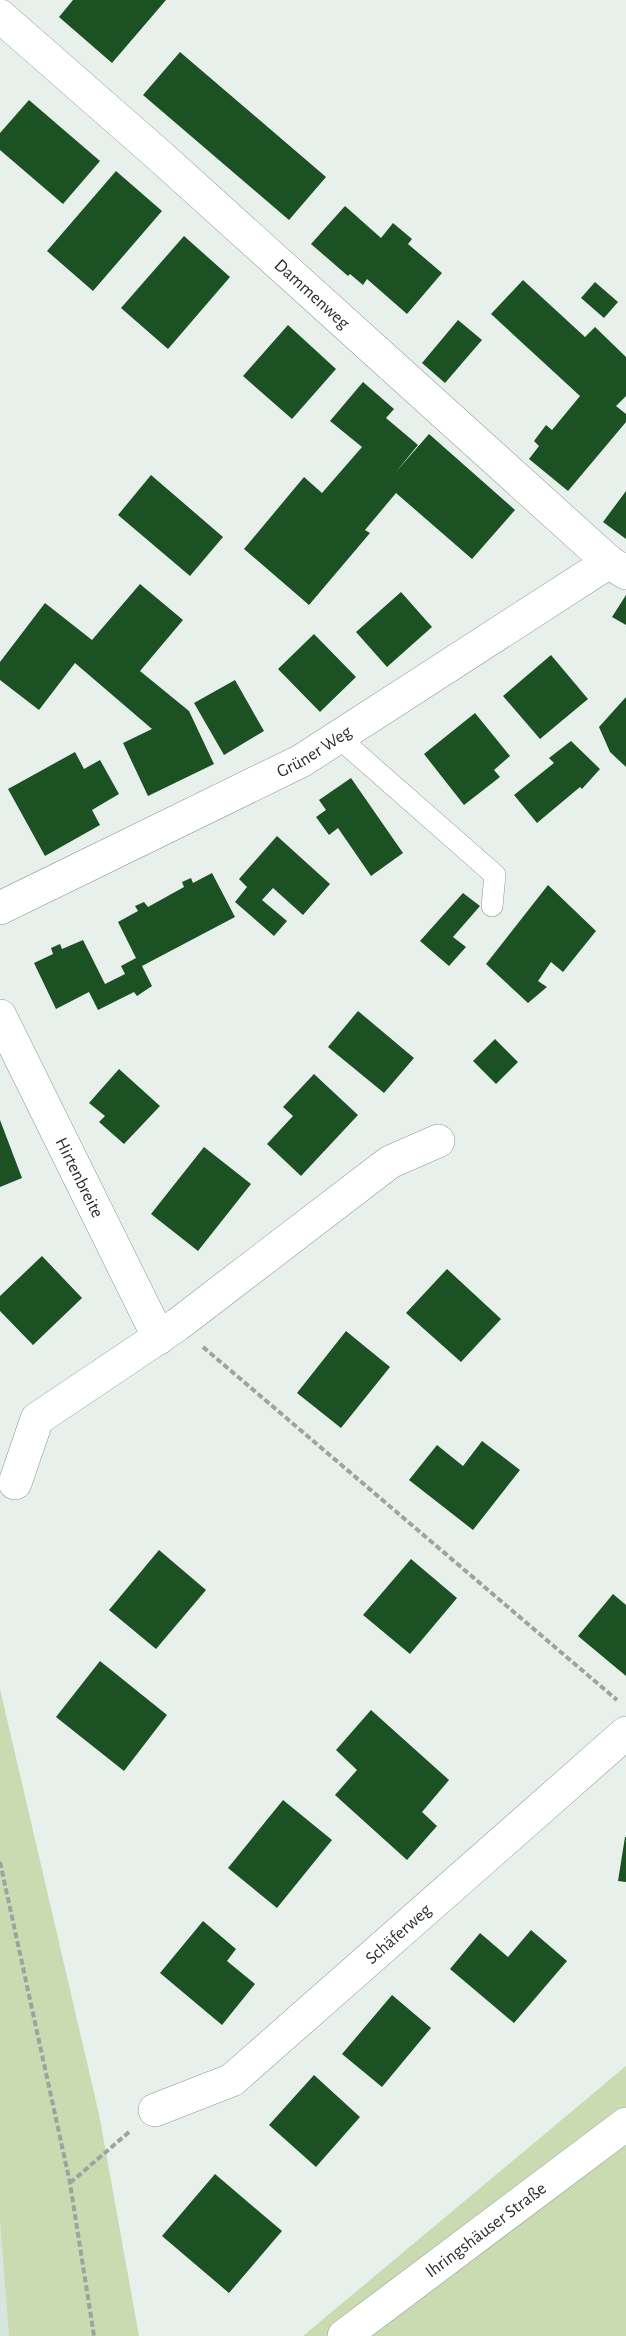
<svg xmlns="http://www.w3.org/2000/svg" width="626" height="2336" font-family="'Alegreya Sans',sans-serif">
	<rect width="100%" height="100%" fill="#e8f0ec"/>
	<!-- built -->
	<path fill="#d6e5de" d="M0,2222L9,2336H0Z"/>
	<!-- green -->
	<path fill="#cadab1" d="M0,1689L99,2114L139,2336H9L0,2222Z
		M626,2066V2336H303Z"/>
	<!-- building -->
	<path fill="#1c5123" d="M73,0H166L112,63L59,17Z
		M180,52L326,177L289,220L143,95Z
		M29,100L100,161L63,204L0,150V133Z
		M116,171L162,211L93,291L47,251Z
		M345,206L381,238L393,223L412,239L408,244L442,273L407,314L367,279L363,285L350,274L348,276L311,244Z
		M184,236L230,277L168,349L121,308Z
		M523,280L585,337L595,327L626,357V396L616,406L626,414V422L568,491L529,459L539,446L534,441L546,425L552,430L580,396L491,314Z
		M595,282L618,302L604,318L581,298Z
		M458,320L482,340L445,383L422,363Z
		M288,325L336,369L292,419L243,376Z
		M363,382L394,409L386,418L418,445L395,473L429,434L515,510L472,559L396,493L365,530L370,533L309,605L244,549L304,477L322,493L362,447L330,421Z
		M151,475L223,537L190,576L118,515Z
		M626,491V539L603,522Z
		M140,584L183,620L140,671L189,711L214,764L148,796L123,743L152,729L75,663L39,710L0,680V662L45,603L92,640Z
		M401,592L432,627L387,667L356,632Z
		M626,595V625L612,617Z
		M314,634L356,677L320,712L278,669Z
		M551,655L588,699L540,739L503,696Z
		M235,680L264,731L224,755L194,703Z
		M626,697V767L610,752L599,727Z
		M475,713L510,756L494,770L500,777L464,805L424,754Z
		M571,741L600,769L582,789L580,787L537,823L514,795L554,763L549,758Z
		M75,752L84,769L100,760L119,794L92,810L100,825L45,856L8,789Z
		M351,778L403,853L371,876L338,828L329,835L316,817L326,810L319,800Z
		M277,836L330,884L303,915L273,888L262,900L287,921L274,936L235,902L247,887L239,879Z
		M212,873L235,917L142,966L152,986L137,996L134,992L98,1010L89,992L56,1009L34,963L53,954L51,948L60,944L62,949L83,940L105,984L125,974L121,966L136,958L118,922L138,911L135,906L144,902L148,907L184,887L182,882L191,878L193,883Z
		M548,885L596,931L563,972L551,962L538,981L547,987L528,1003L486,964Z
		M463,893L480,906L453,937L466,947L449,966L420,941Z
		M358,1011L414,1058L384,1093L328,1047Z
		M495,1039L518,1062L496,1084L473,1061Z
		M119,1069L160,1106L124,1144L99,1122L105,1116L89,1103Z
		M314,1074L358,1115L301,1176L267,1144L293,1116L283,1107Z
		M0,1120L22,1178L0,1187Z
		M204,1147L251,1184L198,1251L151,1214Z
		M42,1256L82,1298L33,1345L0,1311V1296Z
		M447,1269L501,1319L461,1362L406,1313Z
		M346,1331L390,1367L341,1428L297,1393Z
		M482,1441L520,1470L473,1530L409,1480L437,1445L463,1466Z
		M159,1550L206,1590L156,1649L109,1610Z
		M411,1559L457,1598L410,1654L363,1615Z
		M613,1594L626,1605V1676L578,1636Z
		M100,1661L167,1715L124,1771L56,1717Z
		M371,1710L449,1780L422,1812L437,1826L407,1860L335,1795L357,1770L336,1750Z
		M283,1800L332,1840L277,1908L228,1868Z
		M625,1837H626V1882L618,1881Z
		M203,1921L236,1949L227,1961L255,1984L222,2025L160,1973Z
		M531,1930L567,1961L514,2023L450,1969L480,1933L508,1957Z
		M392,1995L431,2028L382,2087L342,2054Z
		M314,2075L360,2117L316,2167L269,2125Z
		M215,2174L282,2231L229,2293L162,2236Z"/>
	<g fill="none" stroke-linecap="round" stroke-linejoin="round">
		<defs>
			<path id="service" d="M338,737L495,875L492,906"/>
			<g id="minor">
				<path id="s1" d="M0,16L161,157L609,562L626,573"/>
				<path id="s2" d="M0,908L301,761L609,562"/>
				<path id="s3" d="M0,1016L159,1338"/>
				<path d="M15,1483L37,1419L177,1325L390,1162L438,1141"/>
				<path id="s4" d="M155,2110L232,2080L626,1733"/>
				<path id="s5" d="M344,2336L626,2124"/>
			</g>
		</defs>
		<!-- service casing -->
		<use href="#service" stroke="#8f9793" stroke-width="22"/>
		<!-- minor casing -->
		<use href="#minor" stroke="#8f9793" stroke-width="34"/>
		<!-- path -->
		<path stroke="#9da39f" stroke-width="4" stroke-dasharray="6 3" stroke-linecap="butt" d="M203,1347L617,1700
			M0,1862L70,2183L94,2336
			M70,2183L129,2132"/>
		<!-- service -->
		<use href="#service" stroke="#fff" stroke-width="21"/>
		<!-- minor -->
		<use href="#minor" stroke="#fff" stroke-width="33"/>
	</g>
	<g text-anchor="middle" stroke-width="6" stroke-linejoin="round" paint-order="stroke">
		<!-- street labels -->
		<g font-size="18" fill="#2b2e2c" stroke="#fff">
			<text dy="6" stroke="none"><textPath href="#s1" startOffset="418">Dammenweg</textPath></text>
			<text dy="6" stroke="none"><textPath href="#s2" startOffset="351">Grüner Weg</textPath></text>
			<text dy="6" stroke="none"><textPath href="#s3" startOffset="180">Hirtenbreite</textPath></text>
			<text dy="6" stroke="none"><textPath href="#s4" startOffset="304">Schäferweg</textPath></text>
			<text dy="6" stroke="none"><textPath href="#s5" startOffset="177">Ihringshäuser Straße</textPath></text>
		</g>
	</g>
</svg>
